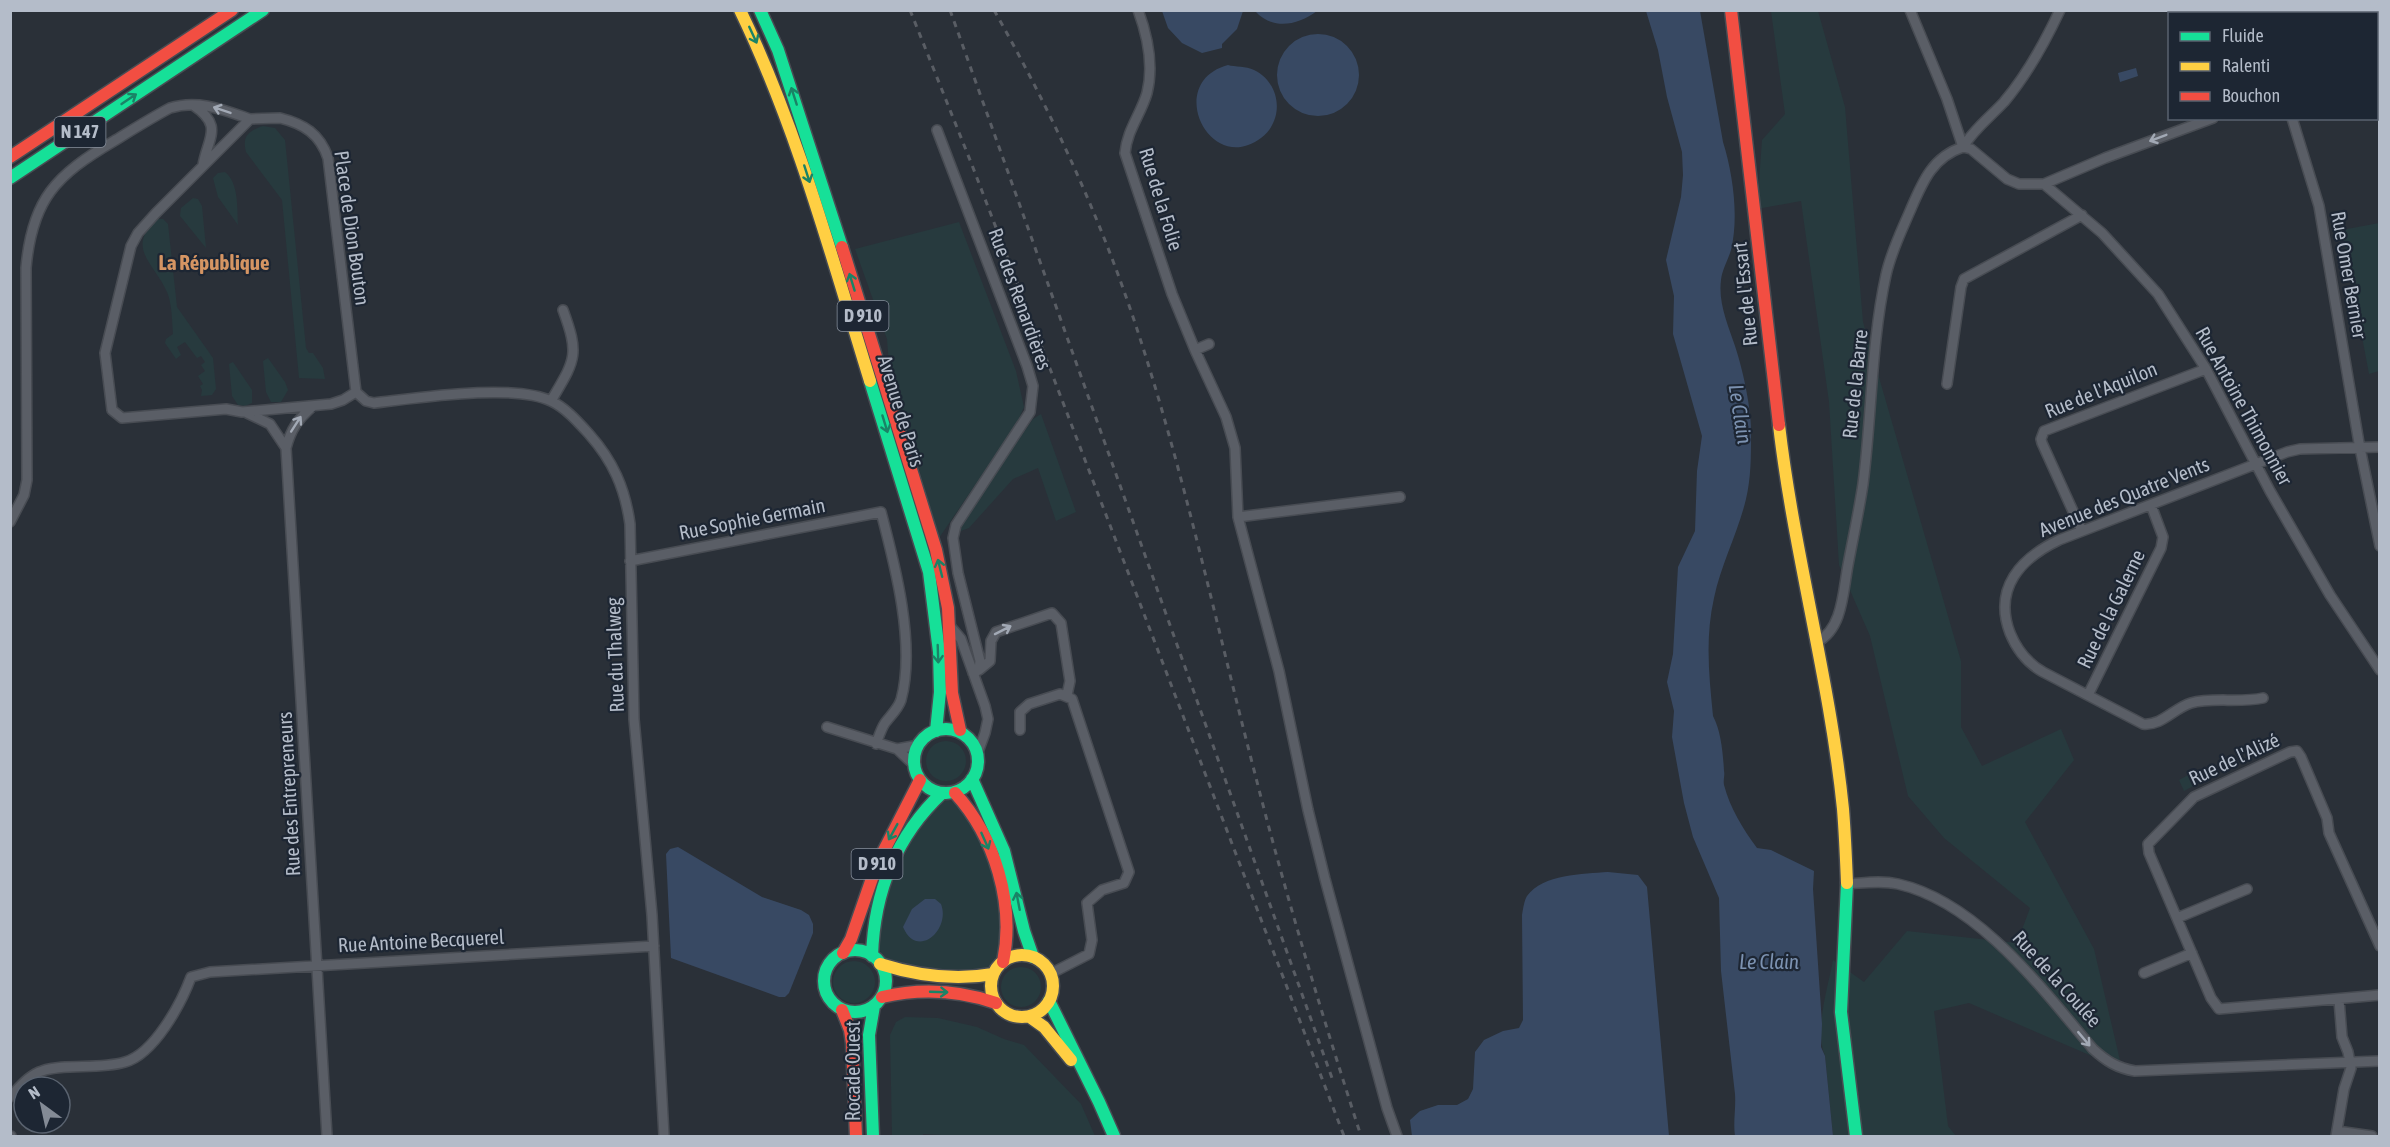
<svg xmlns="http://www.w3.org/2000/svg" width="2390" height="1147" font-family="'Asap Condensed',sans-serif">
	<rect width="100%" height="100%" fill="#2a3038"/>
	<!-- green -->
	<path fill="#273a3e" d="M1771,11H1818L1845,107L1863,322L1961,661V727L1982,766L2061,729L2074,760L2025,822L2094,949L2122,1069L1969,1003L1934,1011L1948,1126L1956,1136H1833L1825,1056C1814,1031 1828,987 1833,960L1864,982L1907,931L2017,943L2030,908L1944,838L1908,796L1870,636L1839,565L1829,402L1801,201L1757,209L1762,140L1785,114Z
		M263,126L275,128L285,140L306,348L309,353H313L323,368L325,379L299,378L282,200L246,152C242,136 248,131 263,126Z
		M225,172C239,183 237,208 238,225L218,197L213,178L218,173Z
		M193,198L198,199L202,206L206,248L180,216L181,208Z
		M158,219H163L168,224L177,307L213,358L216,389L212,395L201,396L202,390L200,386L203,384L198,376L205,371L201,365L205,362L201,356L197,358L185,342L177,347L181,355L176,359L165,343L166,339L173,334C172,321 172,303 167,292C155,264 124,247 158,219Z
		M959,222L1016,371L1024,407L1016,425L939,538L889,366L887,339L855,249Z
		M2379,223V371L2369,374L2342,230Z
		M268,358L285,382L288,390L281,402H271L266,392L263,361Z
		M233,362L252,390V403L245,406L238,405L232,396L229,364Z
		M1041,414L1076,512L1056,521L1038,468L1013,479L969,528L958,532L962,520L1033,419Z
		M926 761a20 20 0 1 1 40 0a20 20 0 1 1-40 0Z
		M2192,773L2197,784L2184,791L2179,780Z
		M948,800C980,808 1017,932 997,961C985,978 951,975 932,972C917,969 891,968 882,955C863,927 916,808 948,800Z
		M833 982a21 21 0 1 1 42 0a21 21 0 1 1-42 0Z
		M1001 987a20 20 0 1 1 40 0a20 20 0 1 1-40 0Z
		M905,1017L938,1018L977,1027L1004,1039L1024,1045L1081,1104L1095,1136H960L923,1134V1136H892L890,1035L896,1022Z"/>
	<!-- water -->
	<path fill="#384963" d="M1162,11V10L1243,11L1237,29L1222,44V48L1202,53L1182,43L1168,28Z
		M1255,11H1317C1298,25 1273,31 1255,11Z
		M1646,11H1700L1723,142C1733,174 1739,217 1731,250C1728,260 1722,270 1721,280C1718,303 1728,325 1735,346C1743,370 1752,411 1751,436C1751,457 1751,478 1746,499C1738,533 1721,564 1714,598C1705,638 1709,676 1713,716C1721,731 1723,753 1724,771C1725,775 1723,780 1724,785C1730,808 1743,829 1757,848L1771,850L1814,871L1813,889L1822,1024L1821,1047L1825,1056L1833,1136H1735C1733,1122 1736,1109 1735,1094L1721,971L1719,898L1693,837L1684,803L1672,737L1674,711L1667,682L1673,654L1678,567L1695,531L1697,471L1702,436L1673,334L1674,296L1666,260L1681,197L1683,175L1682,152L1667,97L1658,50Z
		M1277 75a41 41 0 1 1 82 0a41 41 0 1 1-82 0Z
		M1228,65C1235,67 1246,66 1254,70C1281,83 1285,120 1261,138C1209,177 1164,82 1228,65Z
		M2136,68L2138,76L2120,82L2118,73Z
		M678,847L762,897L801,910L809,915L813,924V933L789,993L785,997H779L671,958L666,854L670,849Z
		M1608,872L1638,875L1647,887L1669,1136H1412L1410,1120L1420,1111L1438,1105H1457L1468,1099L1473,1089L1475,1052L1484,1040L1503,1031L1519,1028L1523,1020L1522,915C1523,909 1524,901 1527,896C1543,874 1583,874 1608,872Z
		M925,899H935L941,904C951,930 917,960 903,927L912,909Z"/>
	<g fill="none" stroke-linecap="round" stroke-linejoin="round">
		<defs>
			<path id="street" d="M1138,10C1148,37 1154,65 1147,93C1141,114 1127,130 1125,153L1172,294L1195,350L1226,417L1235,448L1238,517L1400,497
				M1910,10L1947,99L1963,147
				M2376,65L2380,64
				M193,105C224,126 208,137 203,165
				M280,118C304,124 320,134 328,158L356,392L343,400L331,404L242,412L226,409L122,418L112,410L105,353L131,246L138,233L156,213L250,119Z
				M2292,118L2319,206L2359,443L2380,546
				M937,130L1027,366L1033,386L1030,412L956,525L953,538L958,573L980,661L979,670L973,673
				M1963,147L1971,149L2007,179L2019,184H2044L2105,158L2213,118
				M1963,147C1974,129 1990,117 2004,102C2027,75 2045,42 2060,10
				M2044,184L2102,233L2158,294L2206,369L2270,491L2330,595L2380,670
				M1195,350L1209,344
				M1947,384L1961,287L1964,279L2082,215
				M356,392L366,401L374,403C418,398 513,383 551,401C566,408 578,422 589,434C613,461 625,488 630,524L634,719L652,915L664,1136
				M551,401C575,360 580,356 563,310
				M313,406C298,419 291,429 286,448L327,1136
				M247,413L270,424L286,448
				M1238,517L1279,671L1308,810L1325,879L1387,1108L1397,1136
				M10,522L24,495L27,480L26,268C32,199 56,175 114,141C132,130 151,118 170,108C198,99 224,110 250,119
				M2082,531L2042,443L2041,439L2044,431L2206,369
				M630,561L881,512C895,565 916,645 901,700C898,709 891,715 885,723C881,729 879,736 876,744
				M950,626L961,639L985,706L988,719L985,733L978,752
				M1817,642C1843,629 1843,591 1848,565C1853,538 1859,511 1863,484C1872,415 1871,343 1886,275C1891,252 1901,232 1910,211C1922,183 1932,157 1963,147
				M979,670L990,661L991,641L996,632L1052,613L1061,623L1070,681L1067,695
				M2088,695L2161,548L2163,537L2151,505
				M2263,698C2240,703 2211,697 2191,703C2174,708 2162,726 2143,724L2043,672C2027,663 2017,650 2010,633C1993,588 2021,558 2059,540L2287,452L2300,449L2380,447
				M827,727L897,749L919,745
				M1020,730V712L1029,704L1060,694L1072,699L1129,872L1124,883L1102,890L1087,903L1092,940L1089,954L1050,974
				M897,749L914,765
				M1847,884C1864,883 1881,880 1898,884C1978,902 2043,990 2093,1049C2106,1061 2117,1068 2135,1071L2380,1061
				M2177,918L2247,889
				M2380,946L2329,833L2327,818L2301,757L2297,751L2290,752L2194,797L2148,844L2149,853L2211,998L2219,1009L2380,995
				M2144,973L2192,953
				M10,1097C19,1088 30,1074 42,1071C66,1063 98,1070 125,1062C154,1054 181,1004 191,977L210,972L654,946
				M2337,1131L2372,1136
				M10,1136H11
				M2336,1136L2344,1089L2351,1068L2348,1052L2342,1037L2339,1000"/>
			<path id="fast" d="M760,10L778,50L842,247
				M10,178L263,10
				M870,381L929,572L939,652L940,692L936,731
				M914 761a32 32 0 1 1 64 0a32 32 0 1 1-64 0Z
				M972,779L1004,851L1024,931L1033,957
				M1847,883L1841,1012L1856,1136
				M824 981a31 31 0 1 1 62 0a31 31 0 1 1-62 0Z
				M872,956C874,893 896,836 942,793
				M1049,1001L1099,1102L1114,1136
				M873,1136L869,1035L874,1006"/>
			<path id="slow" d="M740,10C797,128 831,255 870,381
				M1779,425C1794,554 1830,680 1843,809C1845,834 1846,858 1847,883
				M991 986a31 31 0 1 1 62 0a31 31 0 1 1-62 0Z
				M880,964C918,976 954,981 993,974
				M1030,1017L1044,1027L1071,1060"/>
			<path id="jam" d="M1731,10L1779,425
				M10,157L232,10
				M842,247L936,550L948,608L952,693L960,730
				M955,793C995,837 1015,904 1003,962
				M843,953L851,939L877,864L920,780
				M882,997C921,988 958,990 996,1003
				M842,1010L850,1030L852,1043L856,1136"/>
		</defs>
		<!-- street casing -->
		<use href="#street" stroke="#484c53" stroke-width="12"/>
		<!-- fast casing -->
		<use href="#fast" stroke="#484c53" stroke-width="15"/>
		<!-- slow casing -->
		<use href="#slow" stroke="#484c53" stroke-width="15"/>
		<!-- jam casing -->
		<use href="#jam" stroke="#484c53" stroke-width="15"/>
		<!-- street -->
		<use href="#street" stroke="#5a5e66" stroke-width="9"/>
		<!-- fast -->
		<use href="#fast" stroke="#16e098" stroke-width="12"/>
		<!-- slow -->
		<use href="#slow" stroke="#ffcf43" stroke-width="12"/>
		<!-- jam -->
		<use href="#jam" stroke="#f24e42" stroke-width="12"/>
		<!-- rail -->
		<path stroke="#595d64" stroke-width="3" stroke-dasharray="6 6" stroke-linecap="butt" d="M910,10L972,165L1344,1136
			M950,10L1332,1078
			M994,10C1050,109 1098,212 1134,320C1183,467 1215,620 1254,770C1285,893 1322,1015 1361,1136"/>
	</g>
	<!-- one-way arrows -->
	<defs><path id="oneway-shaft" d="M-6 0H5M1.5-3L5.5 0L1.5 3" fill="none" stroke-width="1.6" stroke-linecap="round" stroke-linejoin="round" transform="scale(1.5)"/></defs>
	<g stroke="#1a8366">
		<use href="#oneway-shaft" transform="translate(753 35) rotate(65)"/>
		<use href="#oneway-shaft" transform="translate(794 96) rotate(-108)"/>
		<use href="#oneway-shaft" transform="translate(129 99) rotate(-34)"/>
		<use href="#oneway-shaft" transform="translate(807 174) rotate(72)"/>
		<use href="#oneway-shaft" transform="translate(852 282) rotate(-107)"/>
		<use href="#oneway-shaft" transform="translate(885 424) rotate(73)"/>
		<use href="#oneway-shaft" transform="translate(940 568) rotate(-104)"/>
		<use href="#oneway-shaft" transform="translate(938 654) rotate(88)"/>
		<use href="#oneway-shaft" transform="translate(893 832) rotate(119)"/>
		<use href="#oneway-shaft" transform="translate(985 841) rotate(66)"/>
		<use href="#oneway-shaft" transform="translate(1018 901) rotate(-101)"/>
		<use href="#oneway-shaft" transform="translate(939 992) rotate(2)"/>
	</g>
	<g stroke="#a2a9b5">
		<use href="#oneway-shaft" transform="translate(222 110) rotate(-161)"/>
		<use href="#oneway-shaft" transform="translate(2158 138) rotate(159)"/>
		<use href="#oneway-shaft" transform="translate(296 424) rotate(-57)"/>
		<use href="#oneway-shaft" transform="translate(1003 630) rotate(-27)"/>
		<use href="#oneway-shaft" transform="translate(2084 1039) rotate(50)"/>
	</g>
	<g text-anchor="middle" stroke-width="4.5" stroke-linejoin="round" paint-order="stroke">
		<!-- shield labels -->
		<g fill="#1d2633" stroke="#878f9c" stroke-width="1.5">
			<rect x="54.5" y="117" width="51" height="30" rx="4.5"/>
			<rect x="837.5" y="301" width="51" height="30" rx="4.5"/>
			<rect x="851.5" y="849" width="51" height="30" rx="4.5"/>
		</g>
		<g font-size="18" font-weight="bold" fill="#b4bcc9">
			<text x="80" y="138">N 147</text>
			<text x="863" y="322">D 910</text>
			<text x="877" y="870">D 910</text>
		</g>
		<!-- street labels -->
		<g font-size="20" fill="#b4bcc9" stroke="#1d2633">
			<text transform="translate(1161 199) rotate(73)" y="7">Rue de la Folie</text>
			<text transform="translate(352 228) rotate(82)" y="7">Place de Dion Bouton</text>
			<text transform="translate(2349 275) rotate(80)" y="7">Rue Omer Bernier</text>
			<text transform="translate(1745 294) rotate(-96)" y="7">Rue de l'Essart</text>
			<text transform="translate(1020 299) rotate(70)" y="7">Rue des Renardières</text>
			<text transform="translate(1855 384) rotate(-84)" y="7">Rue de la Barre</text>
			<text transform="translate(2101 390) rotate(-22)" y="7">Rue de l'Aquilon</text>
			<text transform="translate(2244 406) rotate(61)" y="7">Rue Antoine Thimonnier</text>
			<text transform="translate(901 411) rotate(73)" y="7">Avenue de Paris</text>
			<text transform="translate(2124 497) rotate(-22)" y="7">Avenue des Quatre Vents</text>
			<text transform="translate(752 519) rotate(-11)" y="7">Rue Sophie Germain</text>
			<text transform="translate(2111 609) rotate(-64)" y="7">Rue de la Galerne</text>
			<text transform="translate(615 655) rotate(-92)" y="7">Rue du Thalweg</text>
			<text transform="translate(2234 759) rotate(-25)" y="7">Rue de l'Alizé</text>
			<text transform="translate(289 794) rotate(-93)" y="7">Rue des Entrepreneurs</text>
			<text transform="translate(421 941) rotate(-3)" y="7">Rue Antoine Becquerel</text>
			<text transform="translate(2057 979) rotate(48)" y="7">Rue de la Coulée</text>
			<text transform="translate(853 1071) rotate(-90)" y="7">Rocade Ouest</text>
		</g>
		<!-- neighbourhood labels -->
		<g font-size="21" font-weight="bold" fill="#d59563" stroke="#1d2633">
			<text x="214" y="270">La République</text>
		</g>
		<!-- water labels -->
		<g font-size="21" font-style="italic" fill="#7c92b1" stroke="#1d2633">
			<text transform="translate(1740 414) rotate(81)" y="7">Le Clain</text>
			<text x="1769" y="969">Le Clain</text>
		</g>
	</g>
	<!-- border -->
	<rect width="2390" height="1147" fill="none" stroke="#b4bcc9" stroke-width="24"/>
	<!-- legend -->
	<rect x="2168" y="12" width="210" height="108" fill="#1d2633" stroke="#59626f" stroke-width="1.5"/>
	<rect x="2180" y="32" width="30" height="9" fill="#16e098" stroke="#59626f" stroke-width="1.5"/>
	<text x="2222" y="42" font-size="18" fill="#b4bcc9">Fluide</text>
	<rect x="2180" y="62" width="30" height="9" fill="#ffcf43" stroke="#59626f" stroke-width="1.5"/>
	<text x="2222" y="72" font-size="18" fill="#b4bcc9">Ralenti</text>
	<rect x="2180" y="92" width="30" height="9" fill="#f24e42" stroke="#59626f" stroke-width="1.5"/>
	<text x="2222" y="102" font-size="18" fill="#b4bcc9">Bouchon</text>
	<!-- north arrow -->
	<g transform="translate(42 1105) rotate(327)"><circle r="28" fill="#1d2633" stroke="#59626f" stroke-width="1.5"/>
	<path d="M0-4.5L10 22L0 15L-10 22Z" fill="#848b96"/>
	<text y="-9" font-size="16" font-weight="bold" text-anchor="middle" fill="#b4bcc9">N</text>
	</g>
</svg>
